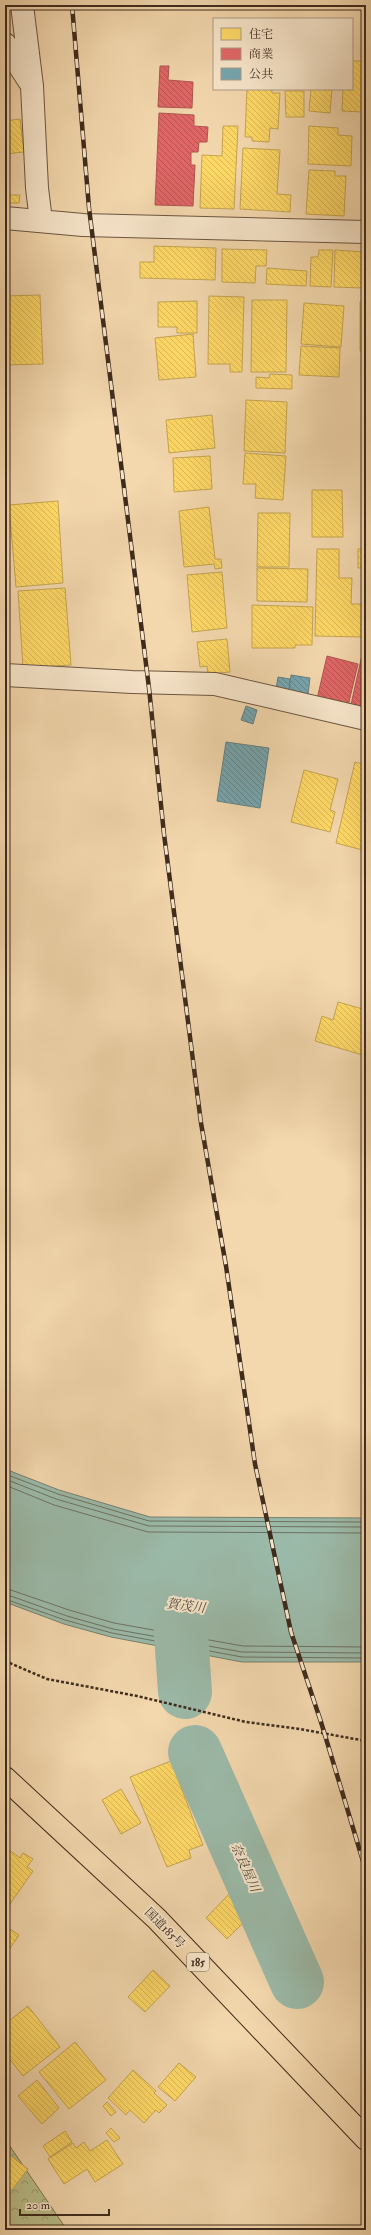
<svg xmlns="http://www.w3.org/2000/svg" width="371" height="2235" font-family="'IM FELL Double Pica','Noto Serif JP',serif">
	<defs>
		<pattern id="forest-crowns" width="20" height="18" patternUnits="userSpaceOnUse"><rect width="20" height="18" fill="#babe8a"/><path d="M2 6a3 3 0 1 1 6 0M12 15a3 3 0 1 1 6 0" fill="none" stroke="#999b70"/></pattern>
		<pattern id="homes-back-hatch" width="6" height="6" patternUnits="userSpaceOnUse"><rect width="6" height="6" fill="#ffd966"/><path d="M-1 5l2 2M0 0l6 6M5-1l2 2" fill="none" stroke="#dcba58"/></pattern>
		<pattern id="shops-back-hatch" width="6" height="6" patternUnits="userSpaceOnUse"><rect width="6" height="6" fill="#e06666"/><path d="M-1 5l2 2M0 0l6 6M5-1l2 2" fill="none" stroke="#b75453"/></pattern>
		<pattern id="public-back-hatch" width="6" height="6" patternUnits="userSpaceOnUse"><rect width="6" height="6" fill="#76a5af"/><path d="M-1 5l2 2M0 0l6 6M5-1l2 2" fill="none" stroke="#62878e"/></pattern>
	</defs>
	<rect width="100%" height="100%" fill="#f3d7ad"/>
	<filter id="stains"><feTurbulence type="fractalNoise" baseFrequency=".005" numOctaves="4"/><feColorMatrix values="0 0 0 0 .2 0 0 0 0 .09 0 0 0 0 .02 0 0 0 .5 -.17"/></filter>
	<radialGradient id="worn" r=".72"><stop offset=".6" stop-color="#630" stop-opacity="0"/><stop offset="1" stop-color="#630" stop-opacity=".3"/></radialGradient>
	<!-- forest -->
	<path fill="url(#forest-crowns)" stroke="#7c7454" d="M5,2139L67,2230H5Z"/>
	<!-- water -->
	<path fill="#9bbaa9" stroke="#768171" d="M5,1469L59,1490L150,1517L366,1518V1662H242L111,1637L64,1624L5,1602Z"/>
	<!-- homes -->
	<path fill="url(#homes-back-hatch)" stroke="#c5a550" d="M352,61H365L363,112L342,111L343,89H352Z
		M247,89H272V93H280L278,129L270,128L269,142L252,141V137H245Z
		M311,89H332L330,113L309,111Z
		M285,91H304V117H286Z
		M20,119L24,152L5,154V121Z
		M223,126H238L234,209L200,208L202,155L222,156Z
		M309,126L338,128V135L352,136L351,166L308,164Z
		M243,148L280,150L277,194L291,195L290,212L240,209Z
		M309,170L335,171V176H346L344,216L306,214Z
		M5,195H20L19,203H5Z
		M154,246L216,248L215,280L140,278V262H154Z
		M222,249L267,250L266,266H256L255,283L222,282Z
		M319,250H333L331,287L310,286L311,257H318Z
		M335,250L364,252L362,288L334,287Z
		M267,268L307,271L306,286L266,284Z
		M40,295L43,364L5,365V296Z
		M209,296L244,297L242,372H230V364H208Z
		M252,300H287L286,372H251Z
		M197,301V333H177V327H158V302Z
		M360,302H366V351H360Z
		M304,303L344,306L341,347L301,344Z
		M193,334L196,377L159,380L155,338Z
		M301,346L340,348L339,377L299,375Z
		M362,352H366V375H361Z
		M270,374L292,375V389L256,388V377L269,378Z
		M246,400L287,402L285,453L244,451Z
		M212,415L215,448L169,453L166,420Z
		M245,453L286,456L283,500L255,498L256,484H243Z
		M210,456L212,489L174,492L173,458Z
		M312,490H342L343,537H312Z
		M58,501L63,583L16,587L9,505Z
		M209,507L215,559H221L222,568L215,569L214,564L184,567L179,511Z
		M258,513H290L289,567H257Z
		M317,549H339V578H352L351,604H362V637L315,636Z
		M358,549H366V568H358Z
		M257,568L308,569L307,602L257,601Z
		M222,572L227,628L192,632L187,575Z
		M65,588L71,665L23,668L18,591Z
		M252,605L313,607L312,645H295V648H252Z
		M227,639L230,672L208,674L207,666L200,667L197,642Z
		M355,762L366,765V851L336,843Z
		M304,770L338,779L330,810L335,812L330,832L291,822Z
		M338,1002L366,1010V1056L315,1041L322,1016L333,1020Z
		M171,1761L203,1845L189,1850L191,1858L167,1867L130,1777Z
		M121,1789L141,1823L121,1834L102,1800Z
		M5,1847L20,1858L23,1853L33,1859L27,1867L33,1871L5,1911Z
		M229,1894L250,1916L227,1939L206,1918Z
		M7,1927L19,1935L5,1956V1930Z
		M153,1970L170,1986L145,2012L128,1997Z
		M28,2006L60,2047L23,2076L5,2053V2024Z
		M75,2042L106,2080L69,2109L39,2072Z
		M179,2063L196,2077L175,2101L158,2087Z
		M133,2070L156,2091L154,2093L167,2105L159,2113L156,2110L144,2123L130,2110L126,2115L108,2098Z
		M37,2080L59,2108L42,2124L18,2096Z
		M107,2102L116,2112L111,2116L103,2106Z
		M111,2128L120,2138L114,2142L106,2133Z
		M65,2131L72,2142L50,2157L43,2146Z
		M107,2140L123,2164L95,2182L87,2169L64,2184L48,2159L73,2143L76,2148L84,2142L90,2151Z
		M7,2153L28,2169L11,2191L5,2187V2156Z"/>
	<!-- shops -->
	<path fill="url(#shops-back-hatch)" stroke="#b05450" d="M160,66H169L168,80L193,82L192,108L158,107Z
		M159,113L194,115V126L208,127L207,142H199L198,152H191V165H195L193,206L155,205Z
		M364,646L366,647V713L350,709Z
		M327,656L358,664L348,706L317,699Z"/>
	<!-- public -->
	<path fill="url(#public-back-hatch)" stroke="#668083" d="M291,675L310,678L308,694L289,691Z
		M278,677L290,679L289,691L276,689Z
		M246,706L257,710L253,724L241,720Z
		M226,742L269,748L260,808L217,801Z"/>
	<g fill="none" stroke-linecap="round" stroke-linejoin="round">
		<!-- shore -->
		<path stroke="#6d7263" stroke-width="1" d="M5,1474L58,1494L149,1521L366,1522
			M5,1479L56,1499L149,1526L366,1527
			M5,1485L54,1505L148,1532L366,1533
			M5,1588L69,1610L114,1623L243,1646L366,1647
			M5,1594L67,1616L113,1629L242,1652L366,1653
			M5,1599L65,1620L112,1633L242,1657L366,1658"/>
		<!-- river -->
		<path stroke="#9bbaa9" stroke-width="54" d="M179,1605L185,1692
			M195,1752L297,1982"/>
		<defs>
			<path id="minor" d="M22,5L32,86L37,188L41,221
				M5,44L29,81
				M5,218L83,225L366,232
				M5,675L132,682L215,684L366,719"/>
			<path id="highway" d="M5,1778L157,1919L366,2139"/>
		</defs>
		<!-- minor casing -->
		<use href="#minor" stroke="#6c5641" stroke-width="24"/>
		<!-- highway casing -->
		<use href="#highway" stroke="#3f2b1d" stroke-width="24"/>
		<!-- path -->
		<path stroke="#3f2b1d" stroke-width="2.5" stroke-dasharray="3 2" stroke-linecap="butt" d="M5,1661L47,1679L137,1696L246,1722L300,1729L366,1741"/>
		<!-- minor -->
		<use href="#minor" stroke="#f7e5ca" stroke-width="22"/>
		<!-- highway -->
		<use href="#highway" stroke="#f3d7ad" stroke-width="22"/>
		<defs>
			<path id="rail" d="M72,5L89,208L149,688L164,834L201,1123L226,1266L255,1464L291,1632L321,1722L366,1871"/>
		</defs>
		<!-- rail casing -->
		<use href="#rail" stroke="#3f2b1d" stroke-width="4.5"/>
		<!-- rail -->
		<use href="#rail" stroke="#f7e5ca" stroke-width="3" stroke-dasharray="9" stroke-linecap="butt"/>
	</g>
	<g text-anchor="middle" stroke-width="4" stroke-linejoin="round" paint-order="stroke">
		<!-- shield labels -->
		<rect fill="#f7e5ca" stroke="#766351" stroke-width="1" x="187" y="1953" width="22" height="18" rx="3"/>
		<g font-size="11" font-weight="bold" fill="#3f2b1d">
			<text x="198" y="1966">185</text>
		</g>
		<!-- street labels -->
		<g font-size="12" fill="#3f2b1d" stroke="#f7e5ca">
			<text transform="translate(165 1928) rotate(45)" y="4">国道185号</text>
		</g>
		<!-- water labels -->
		<g font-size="13" font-style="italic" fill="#564f40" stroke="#f7e5ca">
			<text transform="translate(186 1605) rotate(7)" y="5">賀茂川</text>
			<text transform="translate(246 1867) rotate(66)" y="5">奈良屋川</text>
		</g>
	</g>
	<!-- margin -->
	<rect width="371" height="2235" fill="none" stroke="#f3d7ad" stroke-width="20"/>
	<rect x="6" y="6" width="359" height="2223" fill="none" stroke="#3f2b1d" stroke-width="2"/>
	<rect x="10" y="10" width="351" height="2215" fill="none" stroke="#3f2b1d"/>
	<!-- legend -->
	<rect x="213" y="18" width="140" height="72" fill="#f7e5ca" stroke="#ad9b85"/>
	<rect x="221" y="28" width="20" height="12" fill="#ffd966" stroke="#ad9b85"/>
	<text x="249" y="38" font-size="12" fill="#3f2b1d">住宅</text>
	<rect x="221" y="48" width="20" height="12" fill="#e06666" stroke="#ad9b85"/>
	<text x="249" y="58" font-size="12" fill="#3f2b1d">商業</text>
	<rect x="221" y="68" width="20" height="12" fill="#76a5af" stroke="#ad9b85"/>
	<text x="249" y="78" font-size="12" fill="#3f2b1d">公共</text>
	<!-- scale -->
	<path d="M20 2209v6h89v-6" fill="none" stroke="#3f2b1d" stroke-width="2"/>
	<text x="26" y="2209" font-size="12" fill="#3f2b1d" stroke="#f7e5ca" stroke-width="3" paint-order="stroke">20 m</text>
	<rect width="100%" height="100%" filter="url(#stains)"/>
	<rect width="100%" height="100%" fill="url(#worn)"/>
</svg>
